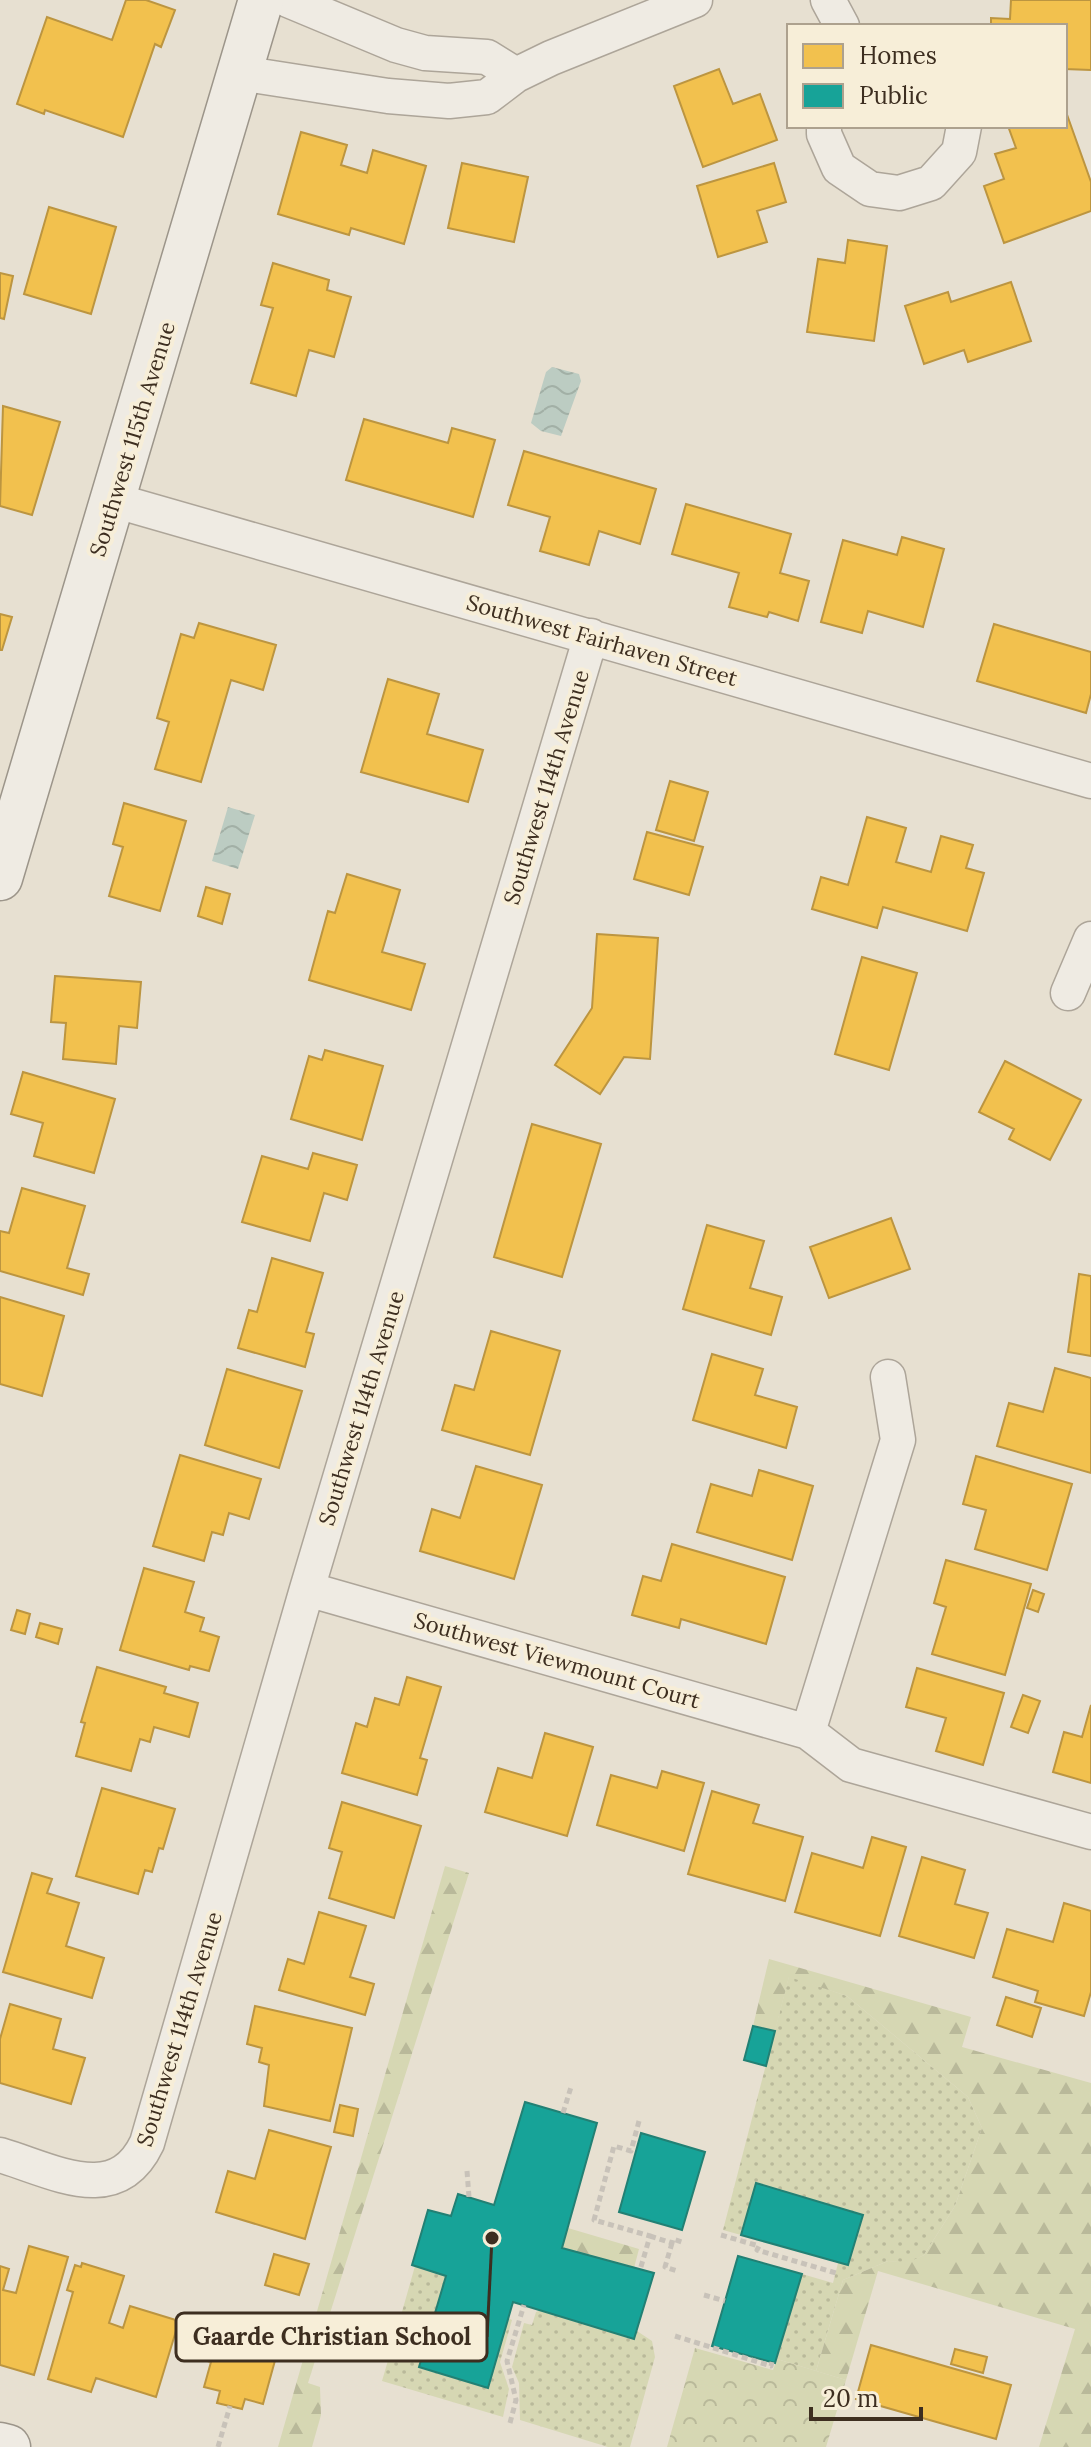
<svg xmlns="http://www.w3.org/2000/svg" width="1091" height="2447" font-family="Lora,serif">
	<defs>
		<pattern id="grass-dots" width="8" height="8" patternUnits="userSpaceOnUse" patternTransform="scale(2)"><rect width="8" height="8" fill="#d6d7b3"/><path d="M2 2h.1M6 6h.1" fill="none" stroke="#b9b99a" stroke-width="1.8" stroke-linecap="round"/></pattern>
		<pattern id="forest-firs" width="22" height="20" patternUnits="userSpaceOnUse" patternTransform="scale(2)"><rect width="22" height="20" fill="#d6d7b3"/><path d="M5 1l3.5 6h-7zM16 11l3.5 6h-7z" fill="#b9b99a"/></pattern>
		<pattern id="park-crowns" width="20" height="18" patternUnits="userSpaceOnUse" patternTransform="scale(2)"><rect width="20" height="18" fill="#d6d7b3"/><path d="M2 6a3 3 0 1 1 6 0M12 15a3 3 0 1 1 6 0" fill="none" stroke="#b9b99a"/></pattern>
		<pattern id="water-waves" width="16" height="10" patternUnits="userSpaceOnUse" patternTransform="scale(2)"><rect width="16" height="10" fill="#bcccc2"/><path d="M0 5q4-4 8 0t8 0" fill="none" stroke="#a2b0a6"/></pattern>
	</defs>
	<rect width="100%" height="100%" fill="#e7e0d1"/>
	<!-- grass -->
	<path fill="url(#grass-dots)" d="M789,1976L847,1996L968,2097L982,2128L955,2206L924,2255L909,2263L888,2261L843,2280L816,2371L777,2359L802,2274L833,2283L838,2263L848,2265L863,2215L756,2183L741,2235L723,2230Z
		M415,2266L446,2276L423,2356L392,2347Z
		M541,2310L634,2339L637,2331L652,2341L655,2357L630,2447H608L520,2420L519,2383L512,2367L524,2323L532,2325L536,2312Z
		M508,2318L512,2320L500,2362L509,2389L503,2417L382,2381L391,2350L422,2359L420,2368L488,2388Z"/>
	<!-- forest -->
	<path fill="url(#forest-firs)" d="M445,1866L469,1873L308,2383L320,2387L321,2415L312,2447H278Z
		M769,1959L971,2017L962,2047L1091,2083V2447H1039L1075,2329L878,2271L846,2380L816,2371L843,2280L888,2261L909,2262L924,2255L955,2206L982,2128L968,2097L847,1996L789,1977L775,2031L753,2026Z
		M568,2228L639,2249L634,2268L562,2248Z"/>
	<!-- park -->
	<path fill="url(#park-crowns)" d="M695,2348L773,2370L777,2359L846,2380L826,2447H667Z"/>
	<!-- water -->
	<path fill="url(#water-waves)" d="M552,367L579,374L581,381L561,436L541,431L531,423L546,372Z
		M228,807L255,815L238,869L212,861Z"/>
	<!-- homes -->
	<path fill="#f2c14e" stroke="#bc9540" stroke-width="2" d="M126,0H146L175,10L161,47L155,44L123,137L45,110L44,114L17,104L47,17L112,40Z
		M1011,0H1091V70L1065,69V26H991V18L1010,19Z
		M719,69L733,104L760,94L777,140L703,167L674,86Z
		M1065,109L1091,182V211L1004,243L984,186L1004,179L995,154L1016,148L1008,126H1065Z
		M301,132L347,145L341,165L367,173L373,150L426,166L404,244L351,228L349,235L278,214Z
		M462,163L528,177L514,242L448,228Z
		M774,163L786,202L757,211L767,242L718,257L697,186Z
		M49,207L116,227L91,314L24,294Z
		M848,240L887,246L874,341L807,332L818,259L845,263Z
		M273,263L329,280L327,290L351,297L334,357L309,350L296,396L251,383L273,308L261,305Z
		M0,273L13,276L4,319L0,318Z
		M1011,282L1031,341L968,362L964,350L924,364L905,306L948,292L951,302Z
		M3,406L60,422L32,515L0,506Z
		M364,419L448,443L452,428L495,440L473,517L346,480Z
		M524,451L656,489L640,544L599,531L589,565L540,551L550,517L508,505Z
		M686,504L791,534L780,573L809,581L798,621L769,612L767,617L729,607L739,573L672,554Z
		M902,537L944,549L923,627L868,611L862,633L821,622L843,540L897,555Z
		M0,614L12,617L2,650H0Z
		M199,623L276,645L263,690L231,680L201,782L155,769L169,722L157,718L181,634L194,638Z
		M994,624L1091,652V694L1086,713L977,681Z
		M388,679L439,694L427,734L483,750L468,802L361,772Z
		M670,781L708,792L694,841L656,830Z
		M124,803L186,821L160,911L109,896L123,847L113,844Z
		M867,817L906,828L896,862L931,872L941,836L973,845L966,868L984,873L967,931L883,907L877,928L812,909L821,877L848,885Z
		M647,832L703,847L689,895L634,879Z
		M347,874L400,890L382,952L425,964L411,1010L309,980L328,911L335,913Z
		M206,887L230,894L222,924L198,916Z
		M597,934L658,938L650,1059L624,1057L600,1094L555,1065L592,1008Z
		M862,957L917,973L889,1070L835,1054Z
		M55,976L141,982L137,1028L119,1026L116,1064L63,1059L66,1023L51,1022Z
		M325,1050L383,1066L362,1140L291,1119L309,1056L322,1060Z
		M1005,1061L1081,1100L1050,1160L1009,1139L1014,1129L979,1112Z
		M23,1072L115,1099L94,1173L34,1156L43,1123L11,1114Z
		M532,1124L601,1144L562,1277L494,1257Z
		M313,1153L357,1165L347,1200L324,1193L310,1241L242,1222L262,1156L308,1169Z
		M22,1188L85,1206L67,1268L89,1274L83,1295L0,1271V1231L9,1233Z
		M891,1218L910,1269L829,1298L810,1247Z
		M707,1225L764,1241L750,1288L782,1297L771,1335L683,1309Z
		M272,1258L323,1273L306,1332L314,1334L305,1367L238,1348L249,1310L257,1312Z
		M1079,1274L1091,1276V1356L1068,1352Z
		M0,1297L64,1316L42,1396L0,1384Z
		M491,1331L560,1351L530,1455L442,1430L455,1385L474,1390Z
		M712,1354L763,1369L755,1395L797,1407L786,1448L693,1420Z
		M1055,1368L1091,1378V1473L997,1446L1009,1403L1043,1412Z
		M227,1369L302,1391L279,1468L205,1445Z
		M180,1455L261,1479L249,1519L229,1513L223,1535L212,1532L204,1561L153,1546Z
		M976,1456L1072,1484L1047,1570L975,1549L986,1510L963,1504Z
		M476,1466L542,1485L514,1579L420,1551L432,1509L460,1518Z
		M759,1470L813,1486L792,1560L697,1532L711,1484L752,1496Z
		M672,1544L785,1577L766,1644L681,1619L679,1628L632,1615L643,1576L661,1581Z
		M946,1560L1031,1584L1005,1675L932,1654L946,1607L934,1603Z
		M144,1568L194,1582L185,1612L204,1618L200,1631L219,1637L209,1671L190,1666L189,1670L120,1650Z
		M1033,1590L1044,1594L1038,1612L1027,1608Z
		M17,1610L30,1614L25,1634L11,1630Z
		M40,1623L62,1629L58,1644L36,1637Z
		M97,1667L166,1687L164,1693L198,1703L189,1737L154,1727L150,1742L140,1739L131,1771L76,1756L85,1723L81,1722Z
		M917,1668L1004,1693L983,1765L936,1751L946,1718L906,1707Z
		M407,1677L441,1687L420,1758L427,1760L417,1795L342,1773L356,1723L367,1727L375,1698L399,1705Z
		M1023,1695L1040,1701L1028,1733L1011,1727Z
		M1091,1705V1783L1053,1772L1064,1732L1082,1737Z
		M545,1733L593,1747L567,1836L485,1812L498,1768L532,1778Z
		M662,1771L704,1783L684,1851L597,1825L611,1775L657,1788Z
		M102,1788L175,1809L163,1849L159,1848L152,1872L145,1870L138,1894L76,1876Z
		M712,1791L759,1805L753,1823L803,1837L785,1901L688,1874Z
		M342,1802L421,1826L394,1918L329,1898L342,1852L329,1848Z
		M872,1837L906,1847L880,1936L795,1912L812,1853L863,1868Z
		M922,1857L965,1870L955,1904L988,1913L974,1958L899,1936Z
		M32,1873L52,1879L47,1893L79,1903L66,1946L104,1958L92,1998L3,1972Z
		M1064,1903L1091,1911V1992L1084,2016L1035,2002L1038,1991L993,1977L1007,1929L1053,1942Z
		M319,1912L366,1926L350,1977L374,1984L365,2015L279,1990L288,1959L304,1964Z
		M1006,1997L1041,2008L1032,2037L997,2025Z
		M10,2004L61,2019L53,2049L85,2058L71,2104L0,2083V2039Z
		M255,2006L352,2028L330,2121L264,2106L269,2065L259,2062L262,2048L247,2044Z
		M340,2105L358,2109L353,2136L334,2132Z
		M269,2130L331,2147L305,2239L216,2212L228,2171L255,2179Z
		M29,2246L68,2257L34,2375L0,2365V2266L9,2269L3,2290L16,2293Z
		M274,2254L309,2264L299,2295L265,2285Z
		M82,2263L124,2276L109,2323L123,2328L130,2306L179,2321L156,2397L96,2378L91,2392L48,2379L73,2292L67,2290L75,2265L81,2267Z
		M202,2327L279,2346L263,2404L245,2399L242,2409L217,2403L220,2391L204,2387L211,2362L193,2357Z
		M871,2345L1011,2385L996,2439L856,2399Z
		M955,2349L987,2357L983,2373L951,2364Z"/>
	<!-- public -->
	<path fill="#17a398" stroke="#228074" stroke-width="2" d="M753,2026L775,2031L766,2066L744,2060Z
		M525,2102L597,2123L562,2248L654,2273L634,2339L513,2302L488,2388L419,2367L446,2276L412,2265L428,2210L451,2216L458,2194L494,2205Z
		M641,2133L705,2152L682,2230L619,2212Z
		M756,2183L863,2215L848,2265L741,2235Z
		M738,2256L802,2274L775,2363L712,2346Z"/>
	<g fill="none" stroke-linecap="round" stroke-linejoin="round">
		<defs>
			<path id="street" d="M288,0L396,45L425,53L487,57L516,75
				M828,0L842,26
				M239,73L388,96L449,101L487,97L516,75L551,58L695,0
				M824,126V134L839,168L870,189L899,193L931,183L959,152L964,126
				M113,500L1091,781
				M1068,993L1091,939
				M307,1589L808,1732L851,1765L1091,1832
				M808,1732L898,1440L888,1377
				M0,2155C54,2171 116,2208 147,2143L307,1589L591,636"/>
			<path id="secondary" d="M0,878L261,0
				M0,2445L8,2447"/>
		</defs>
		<!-- street casing -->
		<use href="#street" stroke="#ada599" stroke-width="37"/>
		<!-- secondary casing -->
		<use href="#secondary" stroke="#9c958a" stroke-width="47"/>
		<!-- path -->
		<path stroke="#c8c2b9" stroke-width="5" stroke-dasharray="6 4" stroke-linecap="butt" d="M563,2113L571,2087
			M639,2121L631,2151L614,2146L594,2220L650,2236L640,2270
			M467,2171L469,2197
			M721,2235L759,2246L757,2250L836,2273
			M650,2236L672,2243L673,2239L685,2243
			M672,2243L665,2267L677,2271
			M704,2295L725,2301
			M675,2336L771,2366L772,2362
			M388,2347L422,2357
			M510,2423L516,2400L507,2361L524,2305
			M218,2447L230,2406"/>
		<!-- street -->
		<use href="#street" stroke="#efebe3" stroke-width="34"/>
		<!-- secondary -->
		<use href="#secondary" stroke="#efebe3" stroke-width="44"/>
	</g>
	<g text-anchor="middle" stroke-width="8" stroke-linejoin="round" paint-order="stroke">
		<!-- street labels -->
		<g font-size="22" fill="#3d2e20" stroke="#f7eed8">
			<text transform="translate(132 439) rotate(-73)" y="8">Southwest 115th Avenue</text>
			<text transform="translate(602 640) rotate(16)" y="8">Southwest Fairhaven Street</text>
			<text transform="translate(546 787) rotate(-73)" y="8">Southwest 114th Avenue</text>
			<text transform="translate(361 1408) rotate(-73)" y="8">Southwest 114th Avenue</text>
			<text transform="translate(557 1660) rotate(16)" y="8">Southwest Viewmount Court</text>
			<text transform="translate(179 2029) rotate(-73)" y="8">Southwest 114th Avenue</text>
		</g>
	</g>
	<!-- callouts -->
	<path fill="none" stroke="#3d2e20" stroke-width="3" d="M492 2238L487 2337"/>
	<circle fill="#3d2e20" stroke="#f7eed8" stroke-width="3" cx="492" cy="2238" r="8"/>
	<rect fill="#f7eed8" stroke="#3d2e20" stroke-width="3" x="176" y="2313" width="311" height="48" rx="8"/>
	<g font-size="24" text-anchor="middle" font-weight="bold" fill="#3d2e20">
		<text x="332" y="2345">Gaarde Christian School</text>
	</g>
	<!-- legend -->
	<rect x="787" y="24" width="280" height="104" fill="#f7eed8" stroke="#ada18e" stroke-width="2"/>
	<rect x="803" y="44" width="40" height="24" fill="#f2c14e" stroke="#ada18e" stroke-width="2"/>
	<text x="859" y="64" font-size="24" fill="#3d2e20">Homes</text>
	<rect x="803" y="84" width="40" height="24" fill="#17a398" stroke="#ada18e" stroke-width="2"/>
	<text x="859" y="104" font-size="24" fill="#3d2e20">Public</text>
	<!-- scale -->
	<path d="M811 2407v12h110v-12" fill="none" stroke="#3d2e20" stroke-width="4"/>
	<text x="823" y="2407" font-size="24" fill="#3d2e20" stroke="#f7eed8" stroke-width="6" paint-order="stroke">20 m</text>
</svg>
